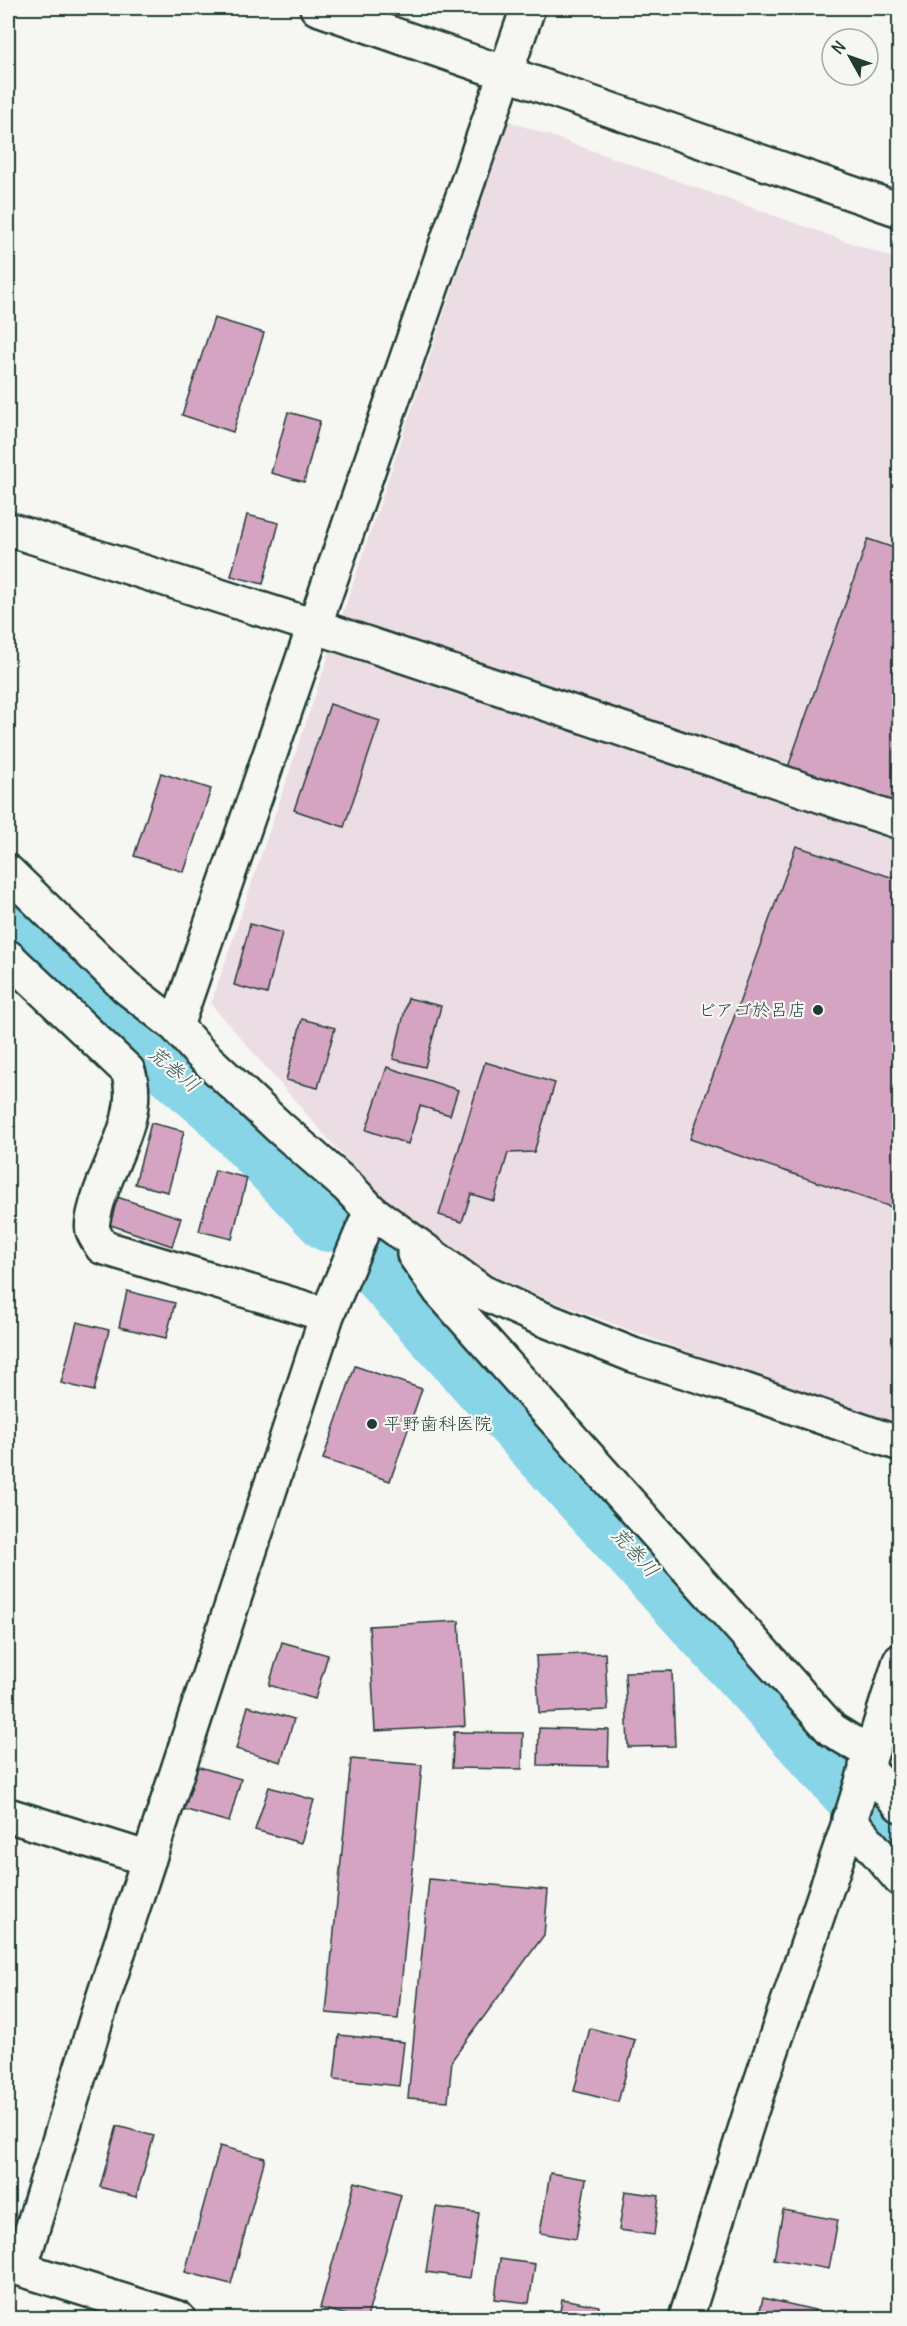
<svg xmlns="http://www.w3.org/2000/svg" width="907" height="2326" font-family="Delius,'Klee One',sans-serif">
	<rect width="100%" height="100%" fill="#f6f6f2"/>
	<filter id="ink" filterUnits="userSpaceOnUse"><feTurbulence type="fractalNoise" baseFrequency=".0167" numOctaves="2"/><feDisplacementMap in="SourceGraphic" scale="12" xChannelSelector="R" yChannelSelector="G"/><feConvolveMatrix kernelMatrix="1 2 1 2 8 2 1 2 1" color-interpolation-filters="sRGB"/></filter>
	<g filter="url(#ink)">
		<!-- built -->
		<path fill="#ecdde4" d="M509,121L899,260V1431L504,1283L396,1217L211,1004Z"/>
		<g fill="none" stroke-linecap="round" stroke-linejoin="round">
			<!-- river -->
			<path stroke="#88d5e8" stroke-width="62" d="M8,929L216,1104L329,1221
				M371,1260L900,1845"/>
		</g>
		<!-- building -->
		<path fill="#d5a4c2" stroke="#1f3d34" stroke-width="1.5" d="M214,318L264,333L233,432L182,415Z
			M288,412L320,421L304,482L271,473Z
			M247,515L279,523L263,584L231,576Z
			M868,539L900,550V812L786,773Z
			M330,704L380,721L344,827L294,810Z
			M161,773L211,789L184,872L134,856Z
			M796,846L900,880V1210L690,1139Z
			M250,924L282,933L267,994L234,985Z
			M408,998L441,1006L425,1067L393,1059Z
			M302,1019L335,1028L318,1088L286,1080Z
			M485,1062L555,1083L534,1152L508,1153L494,1201L471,1194L462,1222L439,1215Z
			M387,1067L458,1090L450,1115L420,1106L408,1144L366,1130Z
			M151,1123L184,1131L168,1192L135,1184Z
			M215,1170L247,1178L232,1239L199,1231Z
			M117,1197L181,1218L172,1246L108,1224Z
			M127,1291L175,1303L166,1338L119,1327Z
			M77,1322L109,1330L94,1391L61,1383Z
			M355,1366L422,1389L390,1481L323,1459Z
			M459,1621L465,1726L375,1731L369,1626Z
			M282,1642L328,1655L315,1699L269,1685Z
			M605,1653L608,1710L539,1713L536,1656Z
			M672,1671L675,1746L628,1747L625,1672Z
			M248,1706L294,1719L281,1762L236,1749Z
			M539,1728L609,1730L608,1766L538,1765Z
			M454,1732L523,1733L522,1769L452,1768Z
			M351,1759L422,1765L398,2019L326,2013Z
			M196,1766L241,1779L229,1822L183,1809Z
			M269,1787L314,1800L301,1843L255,1830Z
			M429,1879L548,1890L544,1935L452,2060L448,2101L408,2098Z
			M590,2028L635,2040L618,2102L574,2091Z
			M339,2035L404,2042L399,2086L334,2079Z
			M117,2126L154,2136L136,2197L100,2187Z
			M220,2146L265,2158L231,2284L185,2272Z
			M550,2173L586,2179L576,2239L540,2233Z
			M355,2182L401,2195L367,2318H359L320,2308Z
			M625,2191L659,2196L654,2235L619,2230Z
			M436,2207L479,2213L470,2278L426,2272Z
			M783,2210L838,2220L829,2269L774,2259Z
			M500,2259L535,2264L529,2303L495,2299Z
			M763,2298L815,2310L813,2318H758Z
			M562,2299L599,2306L597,2318H559Z
			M442,2310L477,2315L476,2318H441Z"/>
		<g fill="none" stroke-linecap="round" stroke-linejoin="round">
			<defs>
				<path id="minor" d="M317,8L900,210
					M8,529L314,626L900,822
					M8,872L126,987L176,1026L199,1052L279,1127L348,1187L371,1211L482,1292L533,1315L633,1355L744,1390L900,1444
					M8,957L128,1071C143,1115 109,1161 97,1203C95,1211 91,1223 93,1231C95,1236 99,1242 102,1247L327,1315
					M176,1026L528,8
					M414,1254L440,1291L832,1730L870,1753
					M866,1766L900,1805
					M8,1815L149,1859
					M849,1819L900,1879
					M8,2265L178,2318
					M20,2269L97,2017L327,1315L371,1211
					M686,2318L750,2114L854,1808L900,1661"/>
			</defs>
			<!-- minor casing -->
			<use href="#minor" stroke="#1f3d34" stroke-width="38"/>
			<!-- minor -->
			<use href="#minor" stroke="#f6f6f2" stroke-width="33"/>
		</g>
	</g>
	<!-- markers -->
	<g fill="#1f3d34" stroke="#f6f6f2" stroke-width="2">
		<circle cx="818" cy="1010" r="6"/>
		<circle cx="372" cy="1424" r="6"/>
	</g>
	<g text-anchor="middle" stroke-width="4.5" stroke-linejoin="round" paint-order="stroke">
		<!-- poi labels -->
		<g font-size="18" fill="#1f3d34" stroke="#f6f6f2" text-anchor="end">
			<text x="806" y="1016">ビアゴ於呂店</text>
			<text x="384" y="1430" text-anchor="start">平野歯科医院</text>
		</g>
		<!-- water labels -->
		<g font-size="20" font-style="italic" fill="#345b58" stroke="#f6f6f2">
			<text transform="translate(174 1069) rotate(40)" y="7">荒巻川</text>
			<text transform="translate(635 1552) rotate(48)" y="7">荒巻川</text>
		</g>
	</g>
	<!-- margin -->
	<rect width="907" height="2326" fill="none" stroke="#f6f6f2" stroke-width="30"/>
	<rect x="15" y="15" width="877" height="2296" fill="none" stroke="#1f3d34" stroke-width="2" filter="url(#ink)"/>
	<!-- north arrow -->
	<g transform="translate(850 57) rotate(310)"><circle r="28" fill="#f6f6f2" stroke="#a0aca6" stroke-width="1.5"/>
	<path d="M0-4.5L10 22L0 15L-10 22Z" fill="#1f3d34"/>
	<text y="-9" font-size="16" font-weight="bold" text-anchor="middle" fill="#1f3d34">N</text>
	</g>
</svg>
